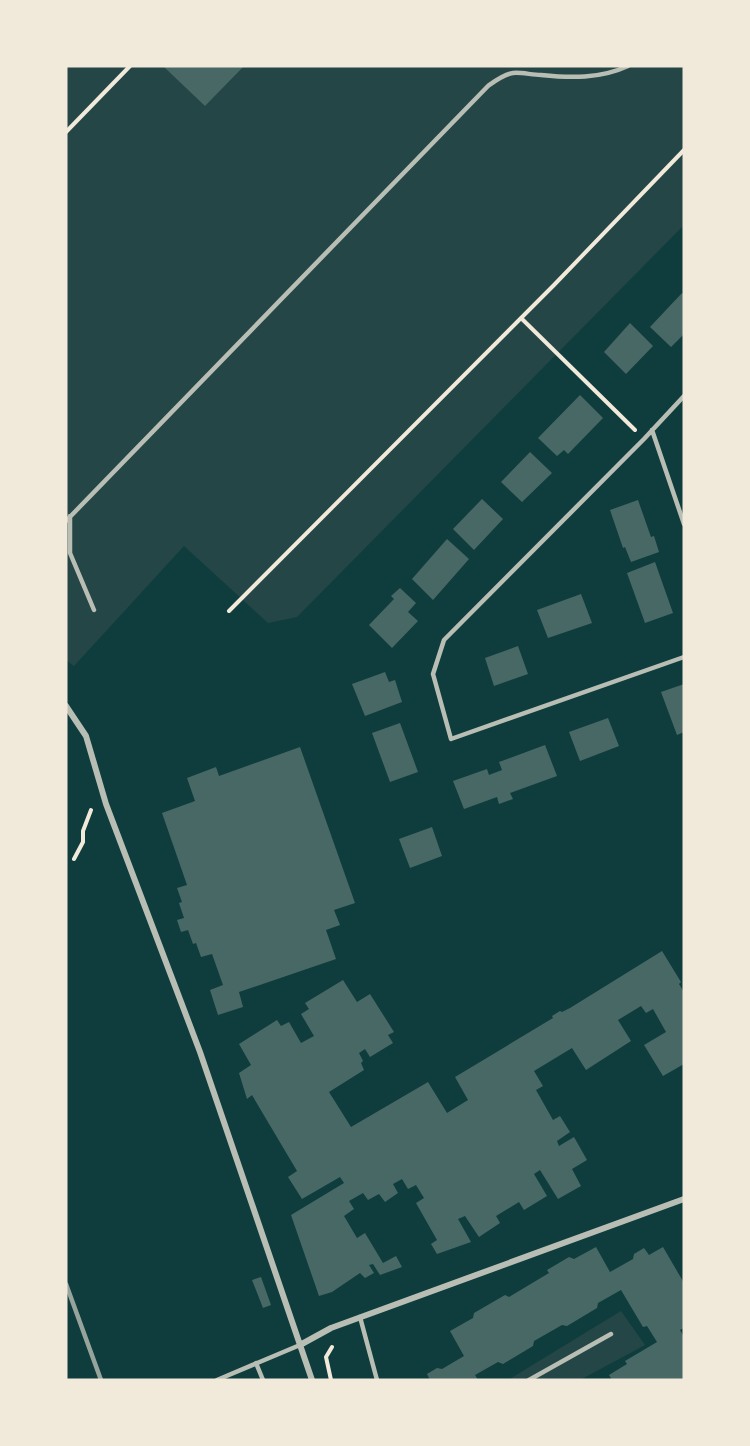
<svg xmlns="http://www.w3.org/2000/svg" width="750" height="1446" font-family="'PT Sans Narrow',sans-serif">
	<rect width="100%" height="100%" fill="#0f3d3e"/>
	<!-- green -->
	<path fill="#244646" d="M66,66H684V225L297,617L268,623L184,546L74,666L66,660Z
		M621,1311L645,1345L580,1380H508Z"/>
	<!-- building -->
	<path fill="#486865" d="M163,66H244L205,106Z
		M682,293L684,295V334L671,347L650,327Z
		M630,323L653,346L626,374L604,352Z
		M580,395L603,418L568,454L564,450L557,456L538,438Z
		M530,452L552,473L522,502L501,482Z
		M482,499L503,519L474,550L453,529Z
		M638,500L651,537L654,536L659,552L631,562L625,547L623,548L610,510Z
		M447,539L469,559L433,600L412,579Z
		M655,562L673,613L645,623L627,573Z
		M400,588L416,603L408,612L418,621L392,648L369,625L394,599L391,596Z
		M581,594L592,623L548,638L537,610Z
		M518,646L528,674L494,686L485,658Z
		M385,672L389,682L395,680L402,702L365,716L352,684Z
		M684,684V732L677,735L661,692Z
		M608,718L619,746L580,761L569,732Z
		M400,723L418,772L390,782L372,733Z
		M545,745L557,776L510,793L513,799L499,804L497,797L464,809L453,781L487,769L489,775L502,770L499,762Z
		M300,747L355,903L334,910L340,925L326,930L336,959L239,992L243,1007L218,1015L210,990L223,985L212,954L201,957L196,943L193,944L188,930L181,932L177,920L184,918L179,903L182,902L177,888L187,885L162,813L195,801L187,778L216,767L219,776Z
		M432,827L442,856L410,868L399,839Z
		M662,951L681,982L679,984L684,992V1064L663,1076L644,1045L666,1032L653,1009L646,1013L641,1006L618,1020L631,1041L586,1070L572,1048L534,1071L543,1086L536,1090L553,1120L560,1116L570,1132L557,1141L559,1146L574,1137L587,1160L572,1169L581,1186L558,1199L540,1170L534,1174L547,1196L524,1210L519,1202L496,1216L500,1223L479,1237L465,1216L458,1219L471,1242L437,1254L431,1244L437,1240L416,1203L424,1198L416,1185L408,1189L402,1179L393,1184L398,1193L385,1202L379,1194L368,1200L363,1193L349,1201L354,1209L344,1216L357,1238L365,1233L383,1263L396,1256L402,1267L380,1275L373,1264L369,1265L374,1273L365,1278L360,1273L332,1292L319,1296L291,1215L344,1183L340,1177L302,1199L288,1177L297,1171L252,1095L247,1099L239,1073L251,1065L239,1044L277,1020L281,1026L289,1022L301,1043L314,1036L301,1014L309,1009L305,1003L343,980L357,1002L370,994L394,1032L388,1035L393,1043L370,1057L365,1049L359,1053L363,1061L361,1063L364,1070L329,1092L351,1127L428,1082L447,1113L468,1100L455,1077L553,1018L552,1016L560,1011L562,1012L570,1008Z
		M596,1247L610,1272L633,1259L634,1254L644,1248L649,1255L663,1247L684,1283V1328L680,1330L684,1337V1380H612L609,1375L627,1364L625,1361L657,1342L647,1326L643,1327L621,1290L598,1303L597,1308L567,1326L562,1325L534,1341L533,1346L503,1364L498,1362L475,1375L478,1380H430L427,1374L437,1368L442,1369L464,1356L450,1331L473,1318L474,1313L505,1295L509,1297L549,1273L547,1270L569,1257L574,1259Z
		M261,1277L271,1305L263,1308L252,1280Z"/>
	<g fill="none" stroke-linecap="round" stroke-linejoin="round">
		<!-- path -->
		<path stroke="#f1e9da" stroke-width="4" d="M66,132L130,66
			M521,318L635,430
			M229,611L554,285L684,150
			M74,859L83,842V831L91,810
			M331,1380L326,1357L332,1347"/>
		<!-- service -->
		<path stroke="#b8beb3" stroke-width="4.5" d="M684,396L644,439L444,640L433,674L451,739L684,657
			M652,430L684,524
			M70,516V553L94,610
			M66,521L488,86C495,81 504,74 513,73C521,72 532,75 541,75C570,78 600,79 628,66
			M360,1317L377,1380
			M256,1363L263,1380
			M217,1380L300,1345
			M529,1380L611,1334"/>
		<!-- minor -->
		<path stroke="#b8beb3" stroke-width="6" d="M66,706L86,736L106,804L200,1052L312,1380
			M300,1345L331,1328L684,1199"/>
		<!-- rail -->
		<path stroke="#97a49c" stroke-width="4.5" d="M66,1284L101,1380"/>
	</g>
	<!-- border -->
	<rect width="750" height="1446" fill="none" stroke="#f1e9da" stroke-width="135"/>
</svg>
